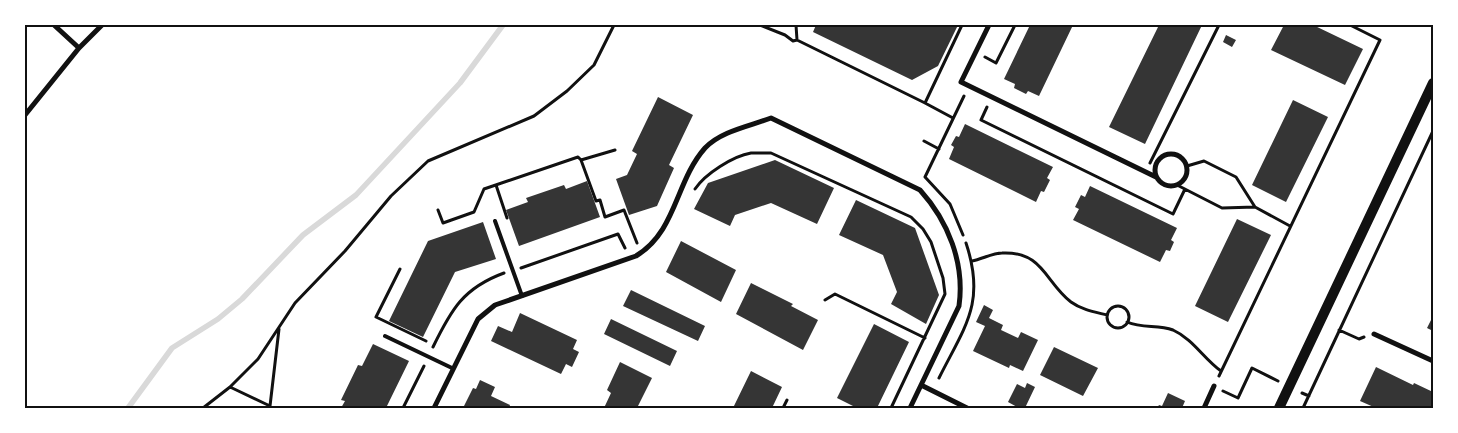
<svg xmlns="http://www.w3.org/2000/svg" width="1458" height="433" font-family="'IBM Plex Sans',sans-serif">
	<rect width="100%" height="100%" fill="#fff"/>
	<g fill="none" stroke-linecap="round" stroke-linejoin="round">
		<!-- stream -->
		<path stroke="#d9d9d9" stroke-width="5.5" d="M128,408L172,348L218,319L242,299L303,235L356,195L460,83L503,25"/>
	</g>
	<!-- building -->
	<path fill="#353535" d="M816,25H958L938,66L912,80L813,32Z
		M1030,25H1073L1039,96L1028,91L1026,94L1014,88L1015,84L1004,79Z
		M1159,25H1202L1145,144L1109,127Z
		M1284,25H1313L1363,49L1345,85L1271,50Z
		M1226,35L1236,40L1232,47L1223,42Z
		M658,97L693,115L669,165L674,168L657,206L629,215L616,179L627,175L637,154L632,151Z
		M1293,100L1328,117L1286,202L1252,185Z
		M965,124L1053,167L1047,178L1050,180L1044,192L1041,191L1036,202L949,159L954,147L951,145L956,136L959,137Z
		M775,160L834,188L817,224L771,203L735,215L730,226L694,209L708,183Z
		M587,181L600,217L519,246L506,210L528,202L526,198L564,185L566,189Z
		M1090,186L1177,228L1171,240L1174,242L1170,251L1166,250L1160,262L1073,220L1079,209L1075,207L1081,195L1085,197Z
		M856,200L915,228L939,295L926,324L891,304L897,292L883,255L839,235Z
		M1237,219L1271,235L1228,322L1195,306Z
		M483,222L496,259L455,272L423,337L389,321L428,241Z
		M681,241L736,270L721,302L666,272Z
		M751,283L793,304L791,306L818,320L803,350L736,314Z
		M631,290L705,326L698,341L623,306Z
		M984,305L993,310L989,318L1003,325L1001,330L1018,338L1021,332L1038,340L1023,371L1010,365L1009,368L973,351L985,326L976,322Z
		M520,313L577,340L573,349L579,352L572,367L566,364L561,374L491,341L498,326L512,332Z
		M1433,316V331L1427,328Z
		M611,319L677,351L670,366L604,334Z
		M874,324L909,342L877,408H857L837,398Z
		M373,344L409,361L386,408H341L345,401L341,400L358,365L362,366Z
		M1054,347L1098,368L1083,396L1040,375Z
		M620,362L652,378L638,406L643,408H604L611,393L607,390Z
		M1376,367L1413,385L1414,383L1433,392V408H1376L1360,401Z
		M751,371L782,387L772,408H733Z
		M480,380L495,387L491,396L510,405L509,408H463L473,388L476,389Z
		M1027,383L1035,387L1025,408H1019L1008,402L1017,384L1025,388Z
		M1168,393L1185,401L1182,408H1157L1159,405L1162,406Z"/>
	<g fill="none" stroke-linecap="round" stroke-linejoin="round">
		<!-- path -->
		<path stroke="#111" stroke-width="3" d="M760,25L785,35L793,41L797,40L925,103
			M796,25L797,40
			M985,57L996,63L1015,25
			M987,107L981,120L1173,214L1185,189
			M953,118L925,103L962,25
			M924,141L939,149
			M615,150L581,160L596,201L600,200L605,217L624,210L637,243
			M1150,163L1219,25
			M1187,166L1204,161L1236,177L1255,207
			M496,185L507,218
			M1177,185L1222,208L1255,207L1290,226
			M695,189C705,174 733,156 751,153C758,153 765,153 771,153L911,217L923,229L931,242L943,278L945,294L891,408
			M438,210L443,223L474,212L484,189L578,157L581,160
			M963,235L950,204L925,177L964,96
			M972,261C982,259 993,253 1002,253C1043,251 1045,282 1071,302C1082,310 1095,312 1107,315
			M521,268L618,234L625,248
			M400,269L376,317L426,341
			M825,300L835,294L925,338
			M1107 317a11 11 0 1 1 22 0a11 11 0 1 1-22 0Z
			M1127,322C1143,329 1158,324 1173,330C1193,339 1204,359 1221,371
			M1339,330L1359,339L1364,337
			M433,347C451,310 463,288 504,273
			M1219,376L1380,40L1350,25
			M939,378C965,326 986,303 966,243
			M230,387L270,406L279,329
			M1223,391L1238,398L1252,368L1278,381
			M1302,393L1309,396
			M203,408L230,387L258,359L295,303L345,251L391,196L428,161L534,116L567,91L594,65L614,25
			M403,408L424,366
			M783,408L787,400
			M1303,408L1433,131"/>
		<!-- service -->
		<path stroke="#111" stroke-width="4" d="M495,221L522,296
			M385,336L452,368"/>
		<!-- minor -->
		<path stroke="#111" stroke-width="5" d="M54,25L79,48
			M989,25L961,82L1156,177
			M25,115L79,48L102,25
			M1155 170a16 16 0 1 1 32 0a16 16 0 1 1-32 0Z
			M1374,334L1433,361
			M921,385L967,408
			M434,408L478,319L495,305L636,256C677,231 675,182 705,148C721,131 750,126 771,118L920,190C948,221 965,263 959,306L910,408
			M1204,408L1214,386"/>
		<!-- secondary -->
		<path stroke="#111" stroke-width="10" d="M1279,408L1433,83"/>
	</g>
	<!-- border -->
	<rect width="1458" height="433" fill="none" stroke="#ffffff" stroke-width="52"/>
	<rect x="26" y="26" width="1406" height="381" fill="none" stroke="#111" stroke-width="2"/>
</svg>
